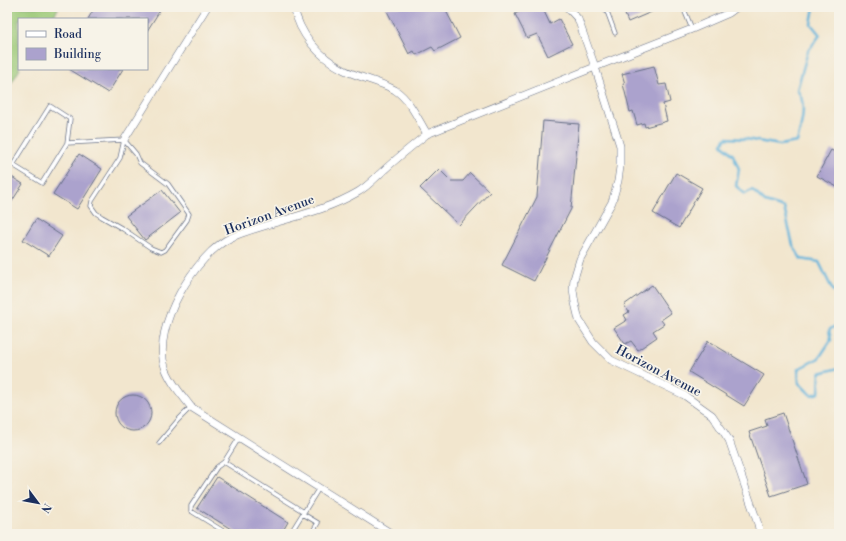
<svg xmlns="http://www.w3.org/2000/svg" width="846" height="541" font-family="'Libre Bodoni',serif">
	<rect width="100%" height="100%" fill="#f7f3e8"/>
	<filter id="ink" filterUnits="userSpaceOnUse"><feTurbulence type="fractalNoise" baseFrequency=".025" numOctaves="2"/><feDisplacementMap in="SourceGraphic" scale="8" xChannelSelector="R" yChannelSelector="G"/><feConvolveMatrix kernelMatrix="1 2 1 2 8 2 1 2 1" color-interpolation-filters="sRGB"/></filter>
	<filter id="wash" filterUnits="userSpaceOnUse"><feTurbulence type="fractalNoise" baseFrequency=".012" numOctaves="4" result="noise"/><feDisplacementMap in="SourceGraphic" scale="16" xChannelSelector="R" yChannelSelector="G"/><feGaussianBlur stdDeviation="0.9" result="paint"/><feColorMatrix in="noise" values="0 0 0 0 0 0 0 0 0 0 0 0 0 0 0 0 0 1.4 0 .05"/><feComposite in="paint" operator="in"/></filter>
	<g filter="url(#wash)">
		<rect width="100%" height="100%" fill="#f2e6ce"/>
		<!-- green -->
		<path fill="#9bc977" stroke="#5b7c6a" d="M7,7H59L52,19H19V69H20L7,90Z"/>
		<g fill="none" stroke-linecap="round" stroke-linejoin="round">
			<!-- stream -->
			<path stroke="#60b3db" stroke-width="2.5" d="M814,7L811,24L820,35L808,51L797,90C808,103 801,126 797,142L780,145L746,139L726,138L722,144L733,155L739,169L736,186L745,194L752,190L765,202L784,208L793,245L801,259L819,262L833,291H839
				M839,327L835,326L829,330L831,340L819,358L798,369L799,383L811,395L819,393L820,373L839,368"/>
		</g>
		<g id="blocks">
			<!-- building -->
			<path fill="#aba2cd" d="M95,7H162L147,31V19H88Z
				M385,7H444L460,38L435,51L432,47L416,55L414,51L409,54Z
				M529,7H542L550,24L559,19L572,44L548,56L537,34L527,38L515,14Z
				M622,7H663L628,22Z
				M654,66L659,85L666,84L670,102L663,104L667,121L645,127L644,123L637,125L633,111L630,112L623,84H625L622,74Z
				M69,69H123L108,93Z
				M543,121L579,124L571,209L534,281L502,265L537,197Z
				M831,150L839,154V188L817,176Z
				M79,154L102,169L77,209L53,194Z
				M439,169L451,181H463L470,173L490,192L459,225L420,188Z
				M676,173L702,188L679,228L653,213Z
				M7,174L23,184L7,209Z
				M162,190L180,213L145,240L126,216Z
				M36,219L62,236L49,256L23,240Z
				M652,285L671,313L661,320L664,324L653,331L657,337L638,350L631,341L625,344L614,328L627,320L624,315L629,312L624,305Z
				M708,341L764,375L744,406L689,372Z
				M115 413a18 18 0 1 1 36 0a18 18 0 1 1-36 0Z
				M783,413L807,484L771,496L749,432L767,426L765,419Z
				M217,477L288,522L281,534H239L197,508Z"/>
		</g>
	</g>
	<g filter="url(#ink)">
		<use href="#blocks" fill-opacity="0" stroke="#666f85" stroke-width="1"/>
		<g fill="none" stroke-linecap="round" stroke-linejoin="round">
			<defs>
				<path id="service" d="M604,7L608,14L615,33
					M683,7L692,29
					M124,140L136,154L140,163L168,184L189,214L187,220L165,250L161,252L151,248L123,229L102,217L96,213L91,206L92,201L120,158Z
					M67,143L70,119L50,106L13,165L42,183L67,143L124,140
					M239,438L224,462L304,512L319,488
					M159,443L178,420L191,407
					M224,462L217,467L191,506V511L228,534
					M303,514L318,523L311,534
					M290,534L303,513"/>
				<path id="minor" d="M294,7C299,34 319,57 344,70C360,78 379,81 395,90C410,100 418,119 427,134
					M567,7L578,19L595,67L692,29L729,13L737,7
					M124,140L207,7
					M392,534L191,407C182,395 170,382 165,367C151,328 196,253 232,237C273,220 319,215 358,192C367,187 375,178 383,171C397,158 412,146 427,134L595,67L620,146V167L618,181L612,202L580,259L574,279L573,290L575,303L579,320L593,342L611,360L684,395L712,415L729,440L758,524L760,534"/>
			</defs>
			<!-- service casing -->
			<use href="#service" stroke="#666f85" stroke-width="5"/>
			<!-- minor casing -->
			<use href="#minor" stroke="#666f85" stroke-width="8"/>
			<!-- service -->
			<use href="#service" stroke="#fff" stroke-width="3.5"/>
			<!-- minor -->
			<use href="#minor" stroke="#fff" stroke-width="7"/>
		</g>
	</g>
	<g text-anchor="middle" stroke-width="3.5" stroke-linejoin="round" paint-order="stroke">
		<!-- street labels -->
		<g font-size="13" fill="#1b2f5e" stroke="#f7f3e8">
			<text transform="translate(269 214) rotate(-20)" y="5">Horizon Avenue</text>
			<text transform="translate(659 370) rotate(28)" y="5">Horizon Avenue</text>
		</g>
	</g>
	<!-- margin -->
	<rect width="846" height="541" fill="none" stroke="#f7f3e8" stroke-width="24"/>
	<!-- legend -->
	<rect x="18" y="18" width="130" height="52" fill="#f7f3e8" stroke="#9fa5b1"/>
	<rect x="26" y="31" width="20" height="6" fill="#ffffff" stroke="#9fa5b1"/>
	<text x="54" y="38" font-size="12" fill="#1b2f5e">Road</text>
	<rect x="26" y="48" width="20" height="12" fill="#aba2cd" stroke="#9fa5b1"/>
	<text x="54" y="58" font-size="12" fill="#1b2f5e">Building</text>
	<!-- north arrow -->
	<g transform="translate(38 503) rotate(122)" stroke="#f7f3e8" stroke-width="3" paint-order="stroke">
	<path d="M0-3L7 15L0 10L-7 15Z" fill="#1b2f5e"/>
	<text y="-6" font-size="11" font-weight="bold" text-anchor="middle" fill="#1b2f5e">N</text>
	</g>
</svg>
